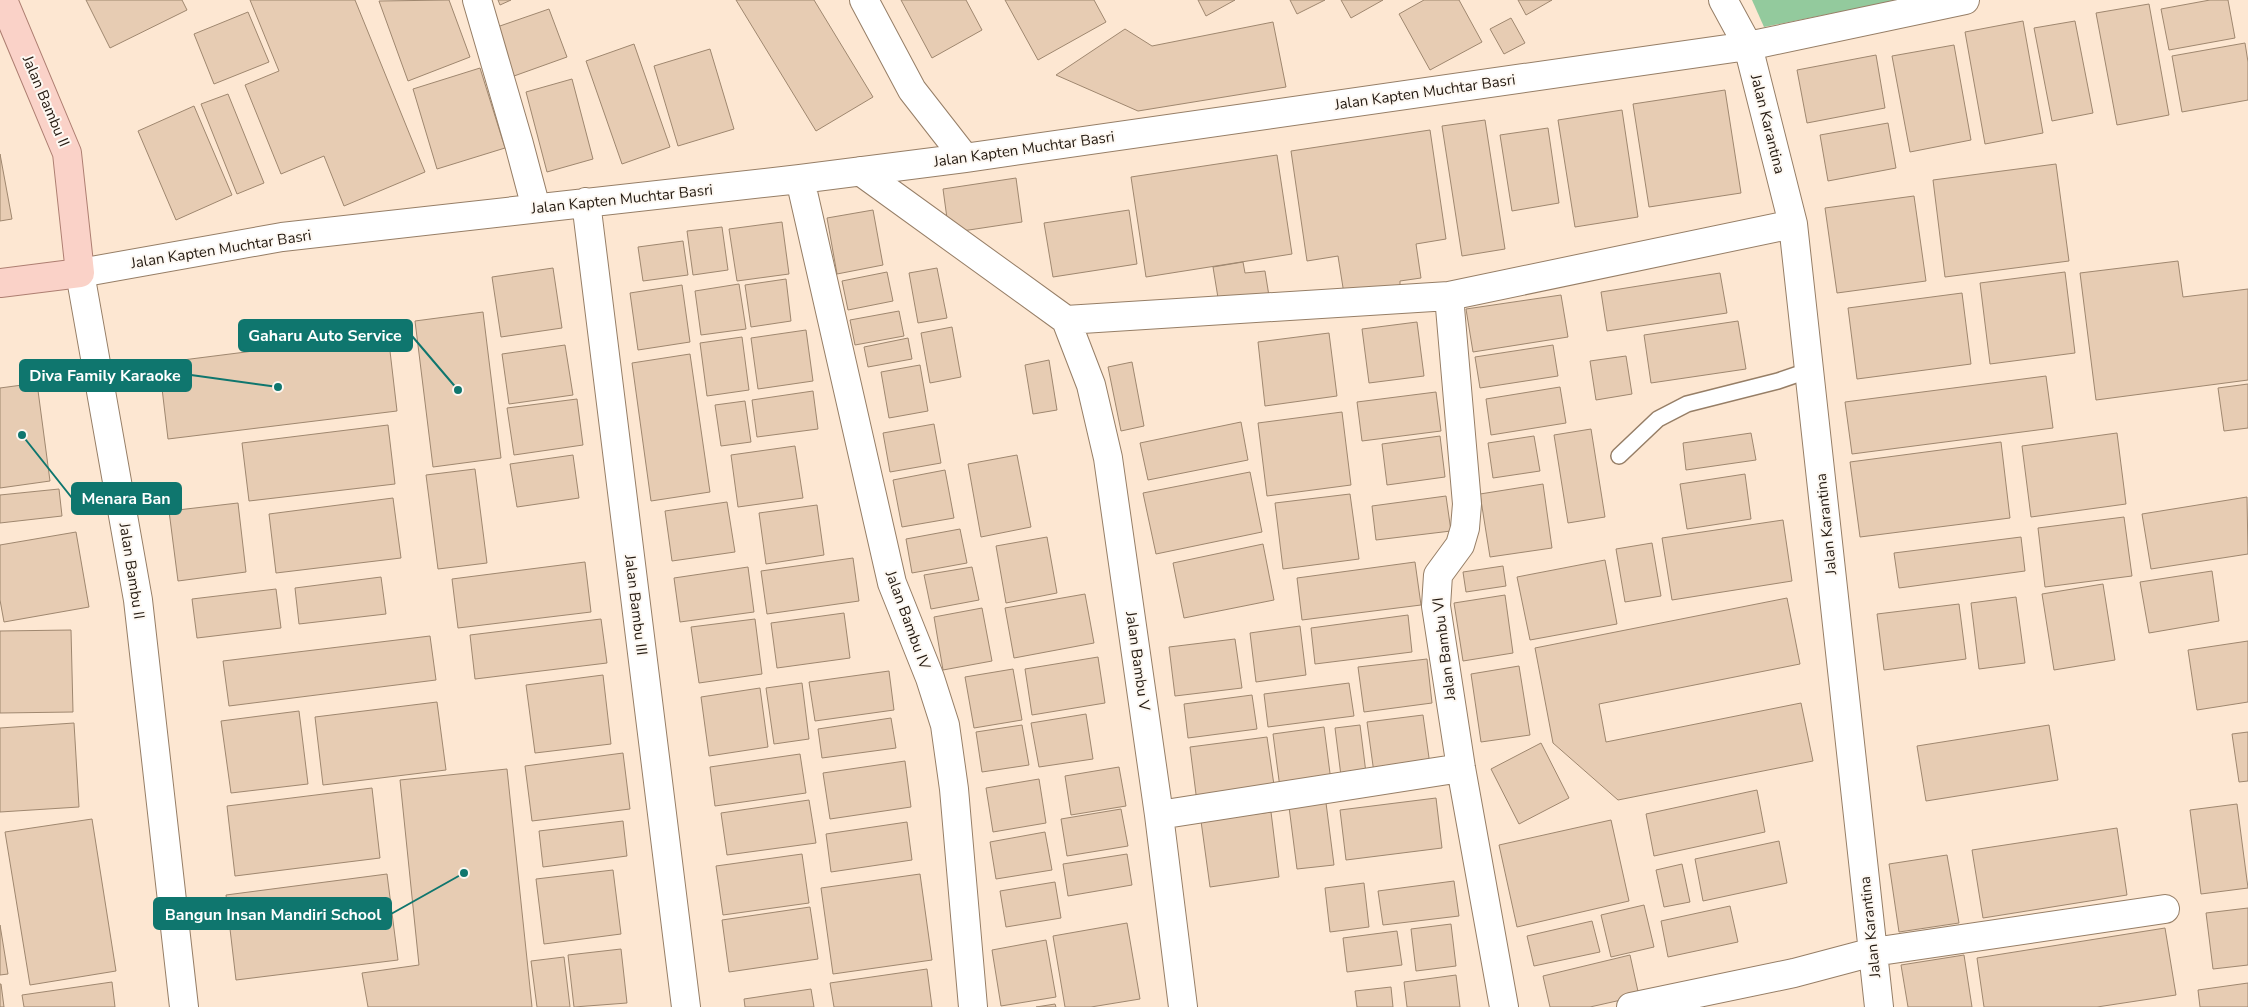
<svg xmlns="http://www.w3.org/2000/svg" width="2248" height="1007" font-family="'Nunito Sans',sans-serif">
	<rect width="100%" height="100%" fill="#fde7d2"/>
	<!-- green -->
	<path fill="#93ca9d" d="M1752,0H1898L1764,27Z"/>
	<!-- building -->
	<path fill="#e7ccb3" stroke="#9f876f" d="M86,0H182L187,10L110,48Z
		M250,0H355L425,172L344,206L324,156L281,174L245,85L279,71Z
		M449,0L470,57L408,81L379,1Z
		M498,0H511L500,5Z
		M736,0H814L873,97L816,131Z
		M901,0H966L982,30L932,58Z
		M1005,0H1094L1106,22L1038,60Z
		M1198,0H1235L1206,16Z
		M1290,0H1325L1297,14Z
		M1341,0H1383L1351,18Z
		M1424,0H1459L1482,42L1430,70L1399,14Z
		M1518,0H1552L1526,15Z
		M2210,0H2228L2235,38L2169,50L2161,9Z
		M2149,4L2169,115L2117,125L2096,13Z
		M549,9L567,57L514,76L497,27Z
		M248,12L269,62L214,84L194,34Z
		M1511,18L1525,43L1504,54L1490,29Z
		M2023,21L2043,133L1985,144L1965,32Z
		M2075,21L2093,113L2052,121L2034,28Z
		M1273,22L1286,87L1138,111L1056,75L1125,29L1152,46Z
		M2245,43L2248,62V100L2182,112L2172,56Z
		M634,44L670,147L622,164L586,61Z
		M1954,45L1971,140L1910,152L1892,56Z
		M710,49L734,129L678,146L654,66Z
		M1876,55L1885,108L1807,123L1797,70Z
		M480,68L505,148L437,169L413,89Z
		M572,79L593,159L547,172L526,92Z
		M1725,90L1741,193L1649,207L1633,104Z
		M228,94L264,183L237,194L201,104Z
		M194,106L232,195L176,220L138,131Z
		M1622,110L1638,217L1575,227L1558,120Z
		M1485,120L1505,249L1462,256L1442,126Z
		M1888,123L1896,168L1828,181L1820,135Z
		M1548,128L1559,203L1512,211L1500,135Z
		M1430,130L1446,239L1416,244L1421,278L1400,281V286L1344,294L1338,256L1307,261L1291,151Z
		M0,154L12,219L0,221Z
		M1277,155L1292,254L1146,277L1131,177Z
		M2056,164L2069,261L1945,277L1933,180Z
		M1016,178L1022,222L949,233L943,189Z
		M1914,196L1926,281L1837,293L1825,208Z
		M873,210L883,265L837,274L827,218Z
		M1129,210L1137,264L1053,277L1044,223Z
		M782,222L789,274L737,281L729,229Z
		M722,227L728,270L693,275L687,231Z
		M683,241L688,275L643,281L638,247Z
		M2178,261L2183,297L2248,289V380L2096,400L2080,273Z
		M1243,262L1245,273L1265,271L1269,296L1219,304L1213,267Z
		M553,268L562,328L501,337L492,277Z
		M937,268L947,318L918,323L909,273Z
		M887,272L893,301L848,310L842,281Z
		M2065,272L2075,353L1990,364L1980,283Z
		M1720,273L1727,313L1607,331L1601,292Z
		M786,279L791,321L751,327L745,285Z
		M739,284L746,329L701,335L695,291Z
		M682,285L690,342L638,350L630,293Z
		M1962,293L1971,364L1857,379L1848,308Z
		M1561,295L1568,337L1473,352L1466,309Z
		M899,311L904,336L855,345L850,320Z
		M483,312L501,458L433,467L415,321Z
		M1738,321L1746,369L1651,383L1644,335Z
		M1417,322L1424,376L1369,383L1362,329Z
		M952,327L961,377L930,383L921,333Z
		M806,330L813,381L758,389L751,338Z
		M1329,333L1337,396L1265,406L1258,342Z
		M388,334L397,411L168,439L159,363Z
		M742,337L749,390L707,396L700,343Z
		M908,338L912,359L868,367L864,347Z
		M565,345L573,395L509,404L502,354Z
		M1553,345L1558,376L1480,388L1475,357Z
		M690,354L710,492L651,501L632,363Z
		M1626,356L1632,394L1596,400L1590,361Z
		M1049,360L1057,410L1033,414L1025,365Z
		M1132,362L1144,426L1121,431L1108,367Z
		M920,365L928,411L889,418L881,372Z
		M2046,376L2053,428L1852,454L1845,402Z
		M37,383L50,481L0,488V388Z
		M2248,384V428L2224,431L2218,388Z
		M1560,387L1566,423L1491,435L1486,399Z
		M813,391L818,429L757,437L752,400Z
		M1436,392L1441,431L1362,441L1357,402Z
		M577,399L583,445L514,455L507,408Z
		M745,401L751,442L721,446L715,405Z
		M1342,412L1351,485L1267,496L1258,423Z
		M1241,422L1248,460L1148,480L1140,443Z
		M934,424L941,463L890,472L883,433Z
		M388,425L395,484L249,501L242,443Z
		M1591,429L1605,517L1568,523L1554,435Z
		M1751,433L1756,460L1686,470L1683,443Z
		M2117,433L2126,504L2031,517L2022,446Z
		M1440,436L1445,477L1387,485L1382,444Z
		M1534,436L1540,471L1493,478L1488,443Z
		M2001,442L2010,518L1860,537L1850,462Z
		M795,446L803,498L738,507L731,455Z
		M573,455L579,498L517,507L510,464Z
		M1017,455L1031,527L981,537L968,464Z
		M475,469L487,563L438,569L426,475Z
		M945,470L954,518L902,527L893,480Z
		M1250,472L1262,532L1156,554L1143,493Z
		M1745,474L1751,519L1687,529L1680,484Z
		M1543,484L1552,548L1490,557L1480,494Z
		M59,489L62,516L0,523V495Z
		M1350,494L1359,559L1283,569L1275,503Z
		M1446,496L1451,531L1376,540L1372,506Z
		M2247,497L2248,554L2151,569L2142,514Z
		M393,498L401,558L276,573L269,514Z
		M727,502L735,552L672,561L665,511Z
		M238,503L246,572L178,581L169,511Z
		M817,505L824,555L766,564L759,513Z
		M2124,517L2132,576L2045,587L2038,528Z
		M1783,520L1792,581L1672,600L1662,538Z
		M960,529L967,563L912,573L906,539Z
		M76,532L89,607L4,622L0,600V545Z
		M1047,537L1057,593L1006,603L996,546Z
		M2021,537L2025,571L1899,588L1894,553Z
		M1652,543L1661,596L1625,602L1616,549Z
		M1263,544L1274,600L1184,618L1173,563Z
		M853,558L859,601L767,614L761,571Z
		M1605,560L1617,624L1530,640L1517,577Z
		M585,562L591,612L458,628L452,579Z
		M1415,562L1421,605L1302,620L1297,578Z
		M1503,566L1506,586L1466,592L1463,572Z
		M748,567L754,612L680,622L674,578Z
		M972,567L979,600L931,609L924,575Z
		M2212,571L2219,621L2149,633L2140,582Z
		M381,577L386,614L299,624L295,588Z
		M2103,584L2115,660L2054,670L2042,594Z
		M276,589L281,628L197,638L192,599Z
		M1085,594L1094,643L1014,658L1005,608Z
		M1505,595L1513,653L1463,661L1454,603Z
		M2016,597L2025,663L1979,669L1971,603Z
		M1787,598L1800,664L1599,704L1606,742L1801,703L1813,761L1618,800L1553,743L1535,648Z
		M1959,604L1966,659L1884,670L1877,614Z
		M982,608L992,661L943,670L934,617Z
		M844,613L850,658L777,668L771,623Z
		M1408,615L1412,652L1315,664L1311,628Z
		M601,619L607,663L475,679L470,635Z
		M755,619L762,674L699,683L691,627Z
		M1300,626L1306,675L1256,682L1250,633Z
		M71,630L73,712L0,713V631Z
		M430,636L436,680L229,706L223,661Z
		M1235,639L1242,688L1175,696L1169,647Z
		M2248,641V702L2197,710L2188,650Z
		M1098,657L1105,703L1032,715L1025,669Z
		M1427,659L1432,703L1364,712L1358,667Z
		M1519,666L1530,735L1481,742L1471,674Z
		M1013,669L1022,720L974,728L965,677Z
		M889,671L894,710L815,721L809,682Z
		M603,675L611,744L535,753L526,685Z
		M802,683L809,739L774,744L766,688Z
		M1349,683L1354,716L1268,727L1264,694Z
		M760,688L768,747L709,756L701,697Z
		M1252,695L1257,729L1188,738L1184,704Z
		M437,702L446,770L323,785L315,717Z
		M299,711L308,784L231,793L221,721Z
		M1086,714L1093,759L1039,767L1031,723Z
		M1423,715L1430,765L1374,773L1367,722Z
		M891,718L896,748L822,758L818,729Z
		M74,723L79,807L0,812V728Z
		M1022,725L1029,765L982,772L976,732Z
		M1360,725L1366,773L1341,776L1335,728Z
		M2049,725L2058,780L1926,801L1917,746Z
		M1324,727L1331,781L1280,788L1273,734Z
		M2248,732V781L2239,782L2232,734Z
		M1267,737L1275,792L1197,802L1190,747Z
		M1541,743L1569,798L1519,824L1491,769Z
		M623,753L630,809L532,821L525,766Z
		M800,754L806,793L715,806L710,767Z
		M905,761L911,807L830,819L823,773Z
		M1119,767L1126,806L1071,815L1065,776Z
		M507,769L532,1007H368L362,973L419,965L400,780Z
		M1039,779L1046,823L993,832L986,788Z
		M372,788L380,858L235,876L227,806Z
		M1757,790L1765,832L1654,856L1646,814Z
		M1436,798L1442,848L1346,860L1340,810Z
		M809,800L816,843L727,855L721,813Z
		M1326,803L1334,865L1297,869L1289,807Z
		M2237,804L2248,888L2201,894L2190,810Z
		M1121,809L1128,846L1067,856L1061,819Z
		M1271,812L1279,877L1210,887L1201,821Z
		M92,819L116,971L30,985L5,832Z
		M1611,820L1629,901L1517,927L1499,845Z
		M623,821L627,856L543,867L539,831Z
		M907,822L912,860L831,872L826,834Z
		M2117,828L2127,895L1983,918L1972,850Z
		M1045,832L1052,870L996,879L990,842Z
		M1779,841L1787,883L1703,901L1695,859Z
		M802,854L809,903L723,915L716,866Z
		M1127,854L1132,885L1068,896L1063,864Z
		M1947,855L1959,923L1899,932L1889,864Z
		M1682,864L1690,902L1664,907L1656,870Z
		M613,870L621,934L544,944L536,879Z
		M387,874L398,960L236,980L226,895Z
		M920,874L932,960L833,974L821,888Z
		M1454,881L1459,916L1383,925L1378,891Z
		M1055,882L1061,918L1006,927L1000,891Z
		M1364,883L1369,927L1330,932L1325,888Z
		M1644,905L1654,947L1611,957L1601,915Z
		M1730,906L1738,942L1668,957L1661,921Z
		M810,907L818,959L729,972L722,920Z
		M2248,908V965L2213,969L2206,913Z
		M1592,921L1600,952L1534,966L1527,936Z
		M1127,923L1140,999L1091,1007H1065L1053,936Z
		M1451,924L1456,966L1416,971L1411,929Z
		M0,925L8,974L0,975Z
		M2165,928L2176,995L2097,1007H1984L1977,958Z
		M1397,931L1402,965L1347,972L1343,938Z
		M1046,940L1056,997L1001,1006L992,950Z
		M621,949L627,1003L574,1007L568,955Z
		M1630,955L1639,996L1590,1007H1550L1543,976Z
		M1964,955L1972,1007H1908L1901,965Z
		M564,957L570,1007H537L531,961Z
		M927,969L932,1007H834L830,983Z
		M1456,975L1460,1007H1407L1404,982Z
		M112,982L115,1007H24L22,995Z
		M2248,983V1007H2200L2198,990Z
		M0,984H1L4,1007H0Z
		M1391,987L1393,1007H1357L1355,991Z
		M811,989L814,1007H745L744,999Z
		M1055,1004L1056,1007H1036Z"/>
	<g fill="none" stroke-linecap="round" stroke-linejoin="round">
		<defs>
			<path id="service" d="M1619,456L1658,419L1687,404L1778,381L1810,370"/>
			<path id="minor" d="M477,0L519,144L536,208
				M864,0L912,90L965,158
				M1723,0L1748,46L1793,224L1879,1007
				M860,171L1066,320L1449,296L1793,224
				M800,179L892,583L930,678L945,725L954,789L973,1007
				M586,202L686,1007
				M80,273L282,237L800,179L965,158L1748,46L1965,0
				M1449,296L1467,504L1465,528L1460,545L1438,575L1436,606L1461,768L1504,1007
				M1066,320L1091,385L1108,458L1159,815L1183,1007
				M1159,815L1461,768
				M1631,1007L1794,973L1873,952L2165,909"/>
			<path id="tertiary" d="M80,273L138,600L184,1007"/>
			<path id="primary" d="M0,283L80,273L67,153L3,0"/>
		</defs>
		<!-- service casing -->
		<use href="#service" stroke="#967e66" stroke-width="18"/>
		<!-- minor casing -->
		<use href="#minor" stroke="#967e66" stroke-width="30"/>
		<!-- tertiary casing -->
		<use href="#tertiary" stroke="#967e66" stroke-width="30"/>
		<!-- primary casing -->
		<use href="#primary" stroke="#ad7e71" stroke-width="30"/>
		<!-- service -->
		<use href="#service" stroke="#fff" stroke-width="15"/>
		<!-- minor -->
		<use href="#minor" stroke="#fff" stroke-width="28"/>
		<!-- tertiary -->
		<use href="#tertiary" stroke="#fff" stroke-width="28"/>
		<!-- primary -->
		<use href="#primary" stroke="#fad2c8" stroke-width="28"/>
	</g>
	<g text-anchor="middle" stroke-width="4" stroke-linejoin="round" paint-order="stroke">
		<!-- street labels -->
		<g font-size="15" fill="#241a11" stroke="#fdf8f2">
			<text transform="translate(1425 92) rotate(-8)" y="5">Jalan Kapten Muchtar Basri</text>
			<text transform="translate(46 101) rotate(67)" y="5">Jalan Bambu II</text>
			<text transform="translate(1768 124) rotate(76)" y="5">Jalan Karantina</text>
			<text transform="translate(1024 149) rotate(-8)" y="5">Jalan Kapten Muchtar Basri</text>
			<text transform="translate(622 199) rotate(-6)" y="5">Jalan Kapten Muchtar Basri</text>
			<text transform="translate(221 249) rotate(-9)" y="5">Jalan Kapten Muchtar Basri</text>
			<text transform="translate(1826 524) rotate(-96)" y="5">Jalan Karantina</text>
			<text transform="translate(132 571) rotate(81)" y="5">Jalan Bambu II</text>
			<text transform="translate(636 605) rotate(83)" y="5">Jalan Bambu III</text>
			<text transform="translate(908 620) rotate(70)" y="5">Jalan Bambu IV</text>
			<text transform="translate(1444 649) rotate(-97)" y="5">Jalan Bambu VI</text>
			<text transform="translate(1138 661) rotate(82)" y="5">Jalan Bambu V</text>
			<text transform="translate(1870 927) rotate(-96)" y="5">Jalan Karantina</text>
		</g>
	</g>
	<!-- callouts -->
	<path fill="none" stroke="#0f766e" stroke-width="2" d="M458 390L412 336M278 387L191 375M22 435L72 498M464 873L391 914"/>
	<g fill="#0f766e" stroke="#fdf8f2" stroke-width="2">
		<circle cx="458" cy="390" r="5"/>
		<circle cx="278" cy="387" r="5"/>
		<circle cx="22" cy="435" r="5"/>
		<circle cx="464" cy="873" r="5"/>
	</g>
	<g fill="#0f766e" stroke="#0f766e" stroke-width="2">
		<rect x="239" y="320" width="173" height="31" rx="5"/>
		<rect x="20" y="360" width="171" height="31" rx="5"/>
		<rect x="72" y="483" width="109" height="31" rx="5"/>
		<rect x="154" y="898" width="237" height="31" rx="5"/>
	</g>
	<g font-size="16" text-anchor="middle" font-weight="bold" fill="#fff">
		<text x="325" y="341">Gaharu Auto Service</text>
		<text x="105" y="381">Diva Family Karaoke</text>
		<text x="126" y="504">Menara Ban</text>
		<text x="273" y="920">Bangun Insan Mandiri School</text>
	</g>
</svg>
